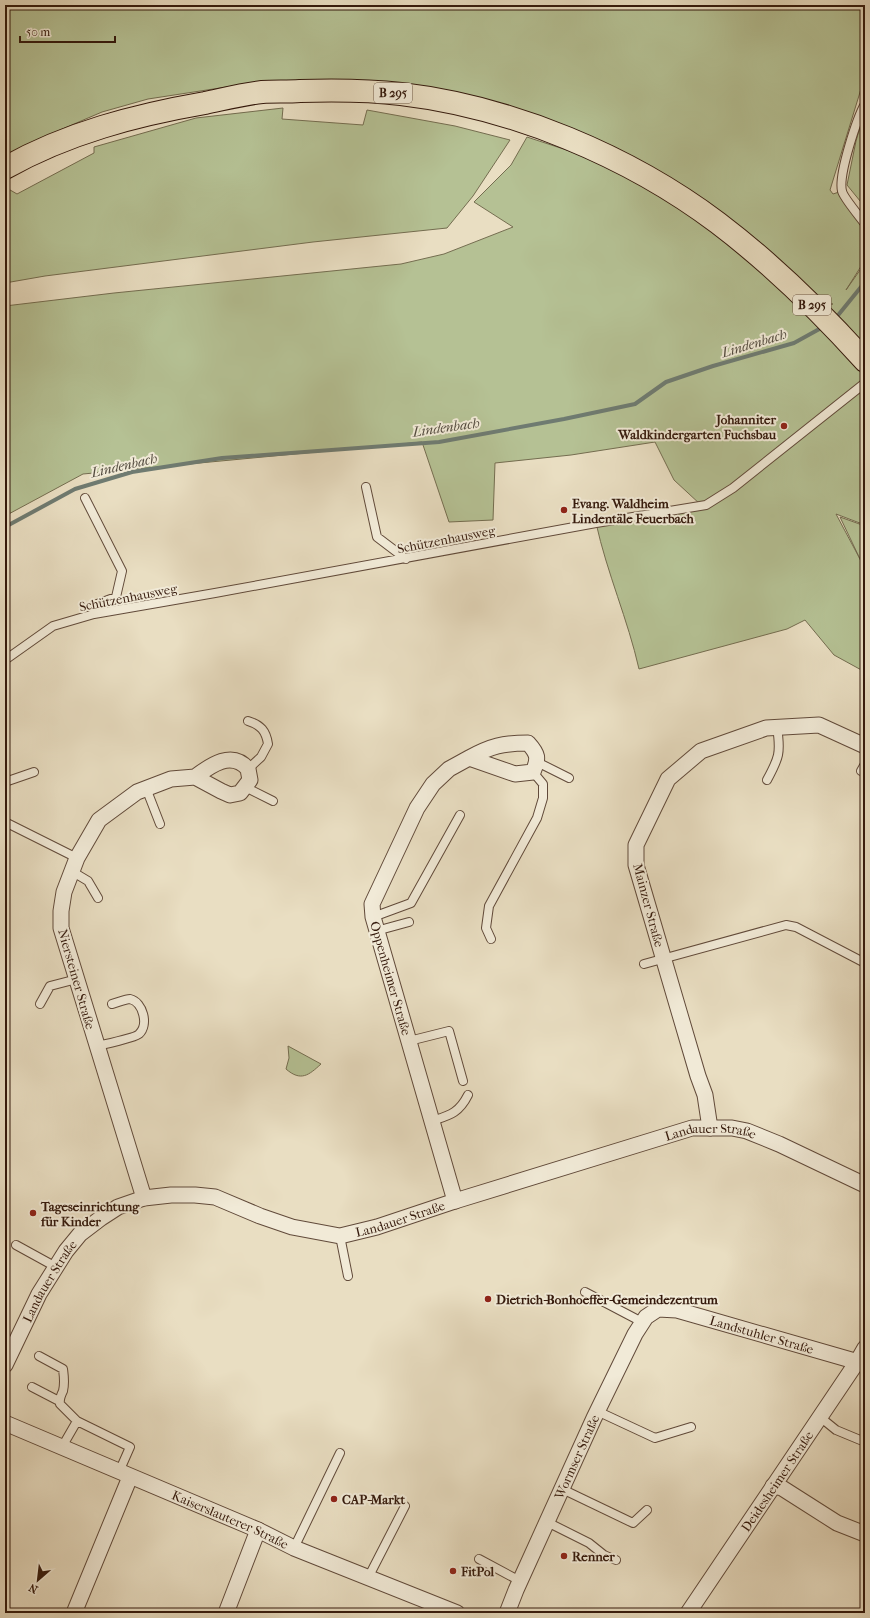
<svg xmlns="http://www.w3.org/2000/svg" width="870" height="1618" font-family="'IM FELL French Canon',serif">
	<rect width="100%" height="100%" fill="#e9dec2"/>
	<filter id="stains"><feTurbulence type="fractalNoise" baseFrequency=".005" numOctaves="4"/><feColorMatrix values="0 0 0 0 .2 0 0 0 0 .09 0 0 0 0 .02 0 0 0 .5 -.17"/></filter>
	<radialGradient id="worn" r=".72"><stop offset=".6" stop-color="#630" stop-opacity="0"/><stop offset="1" stop-color="#630" stop-opacity=".3"/></radialGradient>
	<!-- green -->
	<path fill="#b5c194" stroke="#746d50" d="M5,5H865V84L861,89L830,190L833,194L842,191L865,232V260L846,290L865,263V525L836,514L861,561L840,517L865,526V672L834,655L805,620L787,629L639,669C628,620 607,573 596,523L701,505L674,480L655,442L571,455L495,463L493,520L449,522L422,442L83,474L5,516V306L114,293L401,264L444,254L513,227L474,202L511,165L527,137L603,162L691,214L749,261L801,307L833,304L816,303L707,206L540,121L246,84L148,99L102,112L60,130L5,161Z
		M283,108L282,119L363,125L367,110L455,126L510,140L473,196L447,228L313,242L45,276L5,283V187L17,194L94,153V147L196,118Z
		M865,110V207L847,185L856,141Z
		M288,1046L321,1064C309,1075 301,1082 286,1069L289,1058Z"/>
	<g fill="none" stroke-linecap="round" stroke-linejoin="round">
		<!-- stream -->
		<path stroke="#6f7b71" stroke-width="4" d="M835,319L865,282
			M5,527L75,489L132,472L222,458L439,442L564,419L635,404L666,382L713,366L794,343L823,327"/>
		<defs>
			<path id="lane" d="M865,104C857,118 838,175 842,191C843,197 860,217 865,224
				M366,487L377,537L406,559
				M85,498L122,571L116,597L92,606L94,614
				M5,660L53,626L94,614L215,593L596,523L706,505L733,488L865,383
				M537,762L569,778
				M248,769L261,757L268,744C266,731 261,725 248,721
				M861,771L865,764
				M767,780C779,758 781,753 777,727
				M5,782L34,772
				M245,787L273,801
				M146,788L160,824
				M5,822L77,858
				M73,872L88,881L98,898
				M373,917L411,903L460,815
				M376,931L409,922
				M491,939L486,928L489,906L537,818L543,798V784L533,772
				M644,964L786,925L796,927L865,963
				M40,1004L50,986L77,979
				M409,1041L449,1031L463,1081
				M97,1046C105,1044 135,1038 139,1034C149,1025 143,1002 130,999C125,999 117,1003 112,1004
				M432,1121C450,1115 459,1113 468,1095
				M340,1236L348,1276
				M16,1245L56,1267
				M585,1292L642,1322
				M39,1356L63,1369C64,1377 65,1383 63,1391C61,1395 59,1399 60,1404L77,1421
				M32,1387L59,1401
				M597,1411L655,1438L691,1427
				M820,1417L836,1430L865,1442
				M62,1447L77,1421L130,1447L119,1472
				M562,1489L633,1523L647,1510
				M547,1522L589,1543L604,1555L616,1560
				M294,1548L340,1453
				M479,1559L520,1581
				M368,1578L405,1506"/>
			<g id="street">
				<path d="M710,1128L705,1095L698,1076L636,865V845L668,779L701,751L766,728L819,725L865,746"/>
				<path d="M144,1198L61,928V911L64,892L77,858L99,820L137,792L171,779L195,777L221,791L230,795L240,793L250,780L248,769C232,750 211,765 195,777"/>
				<path d="M455,1201L373,917L372,904L417,808L433,784L449,769L469,758L515,774L533,772C539,758 538,754 528,743C503,743 491,746 469,758"/>
				<path id="s1" d="M5,1365L39,1294L66,1251L80,1234L101,1218L118,1207L144,1198L171,1195H195L215,1197L260,1216L292,1227L340,1236L377,1227L455,1201L692,1128H732L747,1131L779,1144L865,1185"/>
				<path id="s2" d="M5,1423L258,1530L294,1548L457,1613"/>
				<path d="M773,1486L782,1488L837,1523L865,1534"/>
				<path d="M74,1613L130,1477"/>
				<path d="M226,1613L258,1530"/>
				<path id="s3" d="M507,1613L516,1590L594,1418L635,1334L646,1317L658,1309L677,1310L865,1364"/>
				<path id="s4" d="M688,1613L857,1362L865,1348"/>
			</g>
			<path id="primary" d="M5,168C67,133 136,115 205,103C224,99 243,94 262,92C274,91 287,92 300,91C334,90 367,90 401,94C512,107 629,156 718,223C772,264 820,311 865,361"/>
		</defs>
		<!-- lane casing -->
		<use href="#lane" stroke="#614a3a" stroke-width="10"/>
		<!-- street casing -->
		<use href="#street" stroke="#614a3a" stroke-width="17"/>
		<!-- primary casing -->
		<use href="#primary" stroke="#34190c" stroke-width="24"/>
		<!-- lane -->
		<use href="#lane" stroke="#f1ead7" stroke-width="8"/>
		<!-- street -->
		<use href="#street" stroke="#f1ead7" stroke-width="15"/>
		<!-- primary -->
		<use href="#primary" stroke="#e9dec2" stroke-width="22"/>
	</g>
	<!-- markers -->
	<g fill="#8f2418" stroke="#f1ead7" stroke-width="1.5">
		<circle cx="784" cy="426" r="4"/>
		<circle cx="564" cy="510" r="4"/>
		<circle cx="33" cy="1213" r="4"/>
		<circle cx="488" cy="1299" r="4"/>
		<circle cx="334" cy="1499" r="4"/>
		<circle cx="564" cy="1556" r="4"/>
		<circle cx="453" cy="1571" r="4"/>
	</g>
	<g text-anchor="middle" stroke-width="4" stroke-linejoin="round" paint-order="stroke">
		<!-- shield labels -->
		<g fill="#f1ead7" stroke="#6d5849" stroke-width="1">
			<rect x="374" y="83" width="38" height="20" rx="3"/>
			<rect x="793" y="295" width="38" height="20" rx="3"/>
		</g>
		<g font-size="12" font-weight="bold" fill="#34190c">
			<text x="393" y="97">B 295</text>
			<text x="812" y="309">B 295</text>
		</g>
		<!-- poi labels -->
		<g font-size="13" font-weight="bold" fill="#34190c" stroke="#f1ead7" text-anchor="start">
			<text x="776" y="424" text-anchor="end">Johanniter<tspan x="776" dy="15">Waldkindergarten Fuchsbau</tspan></text>
			<text x="572" y="508">Evang. Waldheim<tspan x="572" dy="15">Lindentäle Feuerbach</tspan></text>
			<text x="41" y="1211">Tageseinrichtung<tspan x="41" dy="15">für Kinder</tspan></text>
			<text x="496" y="1304">Dietrich-Bonhoeffer-Gemeindezentrum</text>
			<text x="342" y="1504">CAP-Markt</text>
			<text x="572" y="1561">Renner</text>
			<text x="461" y="1576">FitPol</text>
		</g>
		<!-- street labels -->
		<g font-size="13" fill="#34190c" stroke="#f1ead7">
			<text transform="translate(446 539) rotate(-11)" y="5">Schützenhausweg</text>
			<text transform="translate(128 597) rotate(-11)" y="5">Schützenhausweg</text>
			<text transform="translate(649 905) rotate(75)" y="5">Mainzer Straße</text>
			<text transform="translate(391 978) rotate(74)" y="5">Oppenheimer Straße</text>
			<text transform="translate(77 979) rotate(74)" y="5">Niersteiner Straße</text>
			<text dy="5" stroke="none"><textPath href="#s1" startOffset="815">Landauer Straße</textPath></text>
			<text dy="5" stroke="none"><textPath href="#s1" startOffset="491">Landauer Straße</textPath></text>
			<text dy="5" stroke="none"><textPath href="#s1" startOffset="95">Landauer Straße</textPath></text>
			<text dy="5" stroke="none"><textPath href="#s3" startOffset="449">Landstuhler Straße</textPath></text>
			<text dy="5" stroke="none"><textPath href="#s3" startOffset="171">Wormser Straße</textPath></text>
			<text dy="5" stroke="none"><textPath href="#s4" startOffset="159">Deidesheimer Straße</textPath></text>
			<text dy="5" stroke="none"><textPath href="#s2" startOffset="245">Kaiserslauterer Straße</textPath></text>
		</g>
		<!-- water labels -->
		<g font-size="14" font-style="italic" fill="#524a3e" stroke="#f1ead7">
			<text transform="translate(754 343) rotate(-17)" y="5">Lindenbach</text>
			<text transform="translate(446 427) rotate(-8)" y="5">Lindenbach</text>
			<text transform="translate(124 465) rotate(-13)" y="5">Lindenbach</text>
		</g>
	</g>
	<!-- margin -->
	<rect width="870" height="1618" fill="none" stroke="#e9dec2" stroke-width="20"/>
	<rect x="6" y="6" width="858" height="1606" fill="none" stroke="#34190c" stroke-width="2"/>
	<rect x="10" y="10" width="850" height="1598" fill="none" stroke="#34190c"/>
	<!-- north arrow -->
	<g transform="translate(38 1580) rotate(208)" stroke="#f1ead7" stroke-width="3" paint-order="stroke">
	<path d="M0-3L7 15L0 10L-7 15Z" fill="#34190c"/>
	<text y="-6" font-size="11" font-weight="bold" text-anchor="middle" fill="#34190c">N</text>
	</g>
	<!-- scale -->
	<path d="M20 36v6h95v-6" fill="none" stroke="#34190c" stroke-width="2"/>
	<text x="26" y="36" font-size="12" fill="#34190c" stroke="#f1ead7" stroke-width="3" paint-order="stroke">50 m</text>
	<rect width="100%" height="100%" filter="url(#stains)"/>
	<rect width="100%" height="100%" fill="url(#worn)"/>
</svg>
